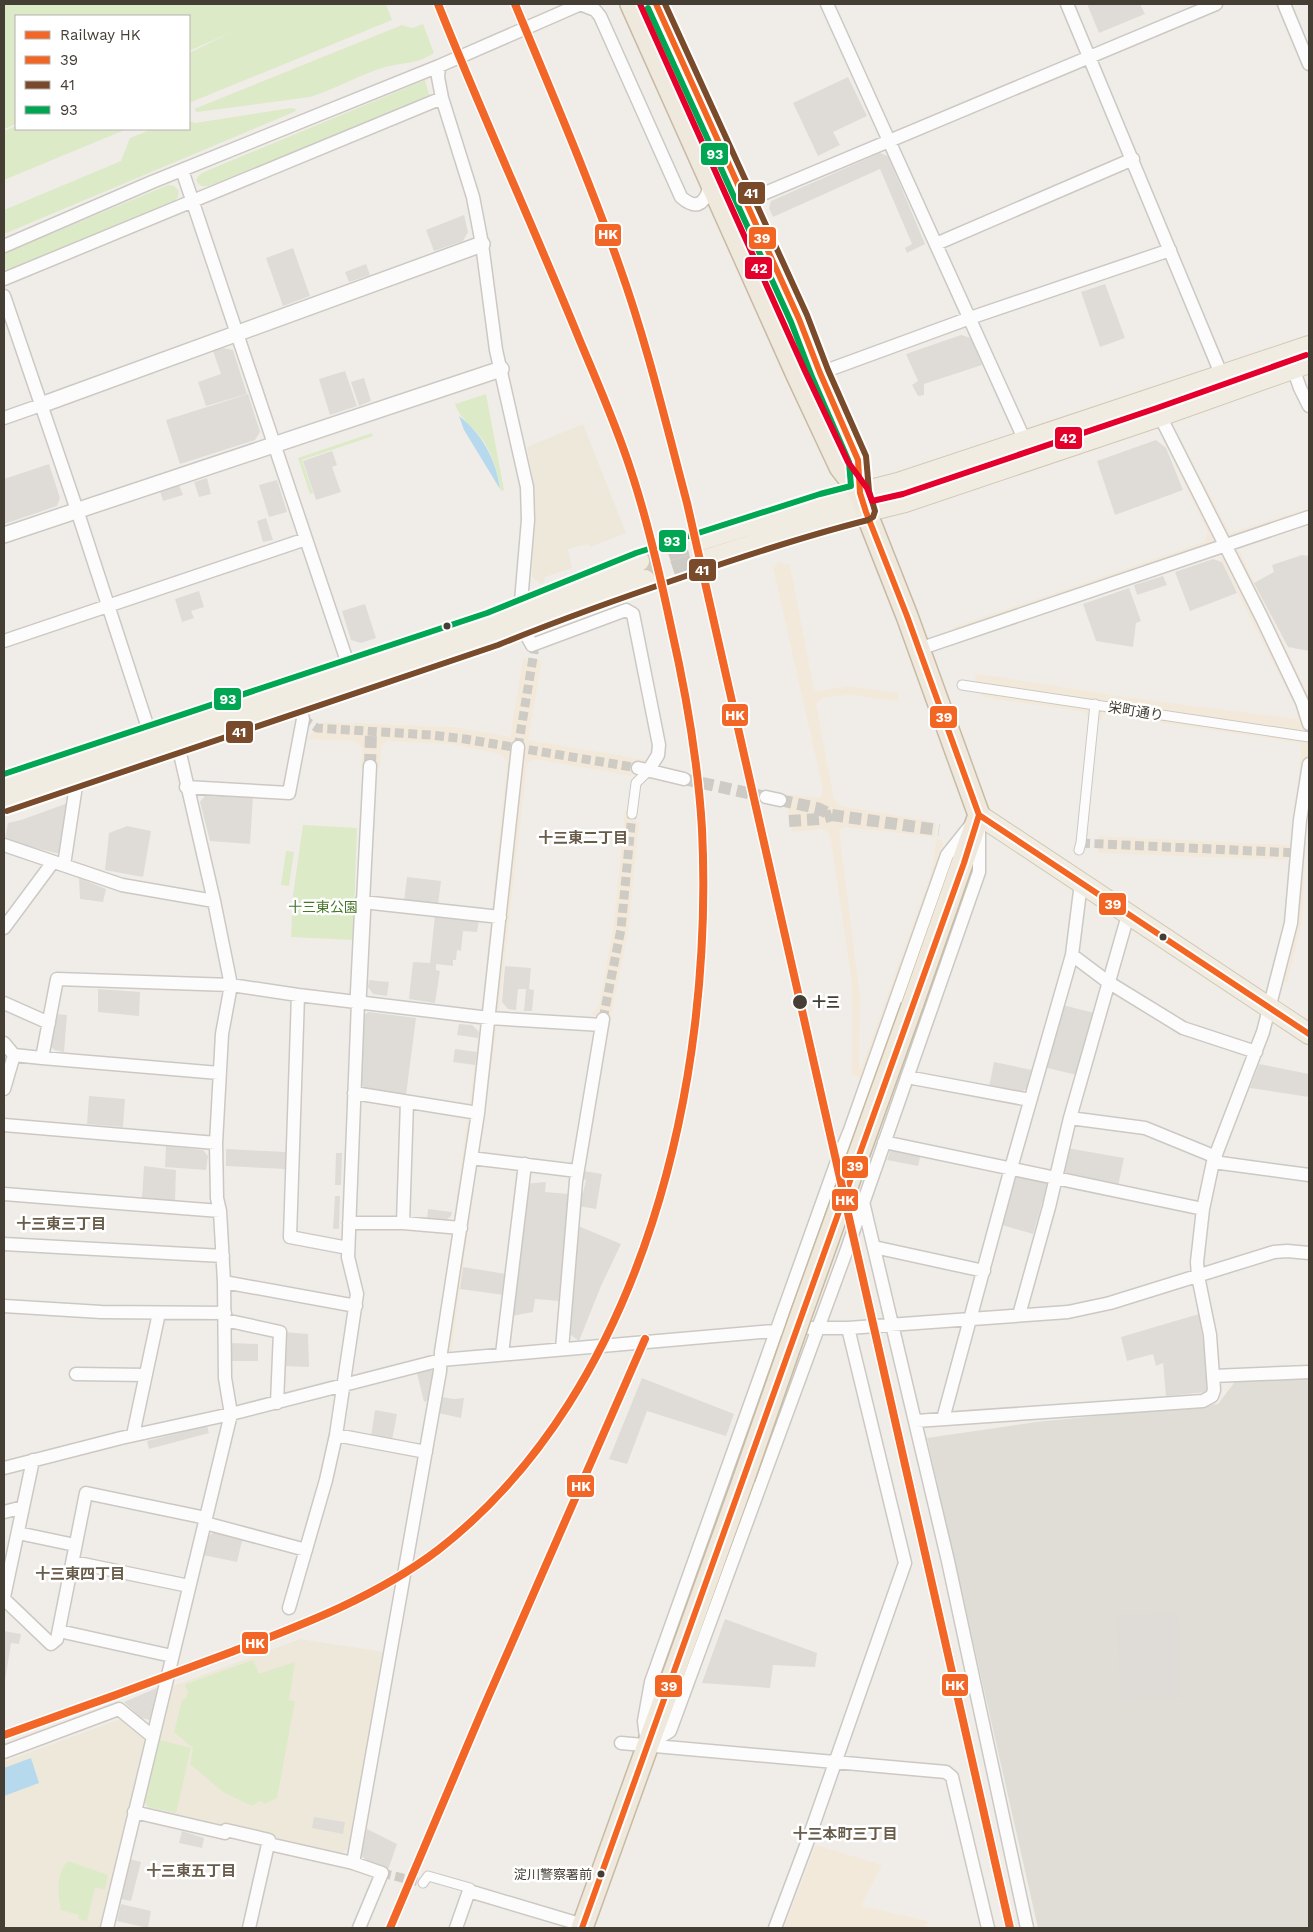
<svg xmlns="http://www.w3.org/2000/svg" width="1313" height="1932" font-family="'Work Sans','Noto Sans JP',sans-serif">
	<rect width="100%" height="100%" fill="#f0ede8"/>
	<!-- commercial -->
	<path fill="#f3e9da" d="M1178,434L1230,533L1309,508V525L959,642L954,627L1204,542L1208,532L1163,440Z
		M1239,550L1306,690L1309,691V816L1306,836L1302,922L1287,983L1270,975L1284,920L1301,753L1300,743L1103,714L1102,719L1097,722L1087,830L1090,835L1075,834L1078,831L1090,721L1086,716V712L982,697L974,673L1125,697L1297,719L1298,724L1297,710L1220,558Z
		M779,562L790,565L814,689L820,691L848,686L898,693L899,701L850,695L822,698L816,704L834,799L841,806L935,822L936,825L935,837L845,827L839,830L860,997L859,1069H861L930,876L935,851L936,839L942,840L943,844L935,877L863,1080L852,1074V984L830,835L823,829L792,832L787,808L780,806L783,794L816,798L822,796L823,790L773,568Z
		M523,658L542,661L528,740L647,760L630,776L534,759L527,764L506,761L500,754L449,744L387,741L381,747L380,767L361,766L362,748L355,741L306,739L324,722L454,727L510,737Z
		M507,762L527,765L498,1018L481,1016Z
		M625,809L639,824L629,927L610,1021L591,1015L599,1006L614,923Z
		M1098,836L1290,845L1288,860L1098,853Z
		M481,1017L498,1019L451,1353L436,1351Z
		M816,1845L882,1865L861,1906L928,1921L925,1928H784Z"/>
	<!-- industrial -->
	<path fill="#e0dcd6" d="M1237,1379H1309V1928H1038L927,1438L1036,1422L1218,1404Z"/>
	<!-- education -->
	<path fill="#eee8da" d="M583,424L626,533L590,547L588,544L568,549L572,568L545,577L544,583L541,584L532,577L535,489L527,447Z
		M300,1639L384,1652L350,1848L341,1853L148,1808L144,1802L173,1686Z
		M120,1719L146,1741L100,1928H4V1762Z"/>
	<!-- green -->
	<path fill="#ddeac7" d="M4,4H386L392,20L189,103V53L232,32L189,51V16H16V124L4,129Z
		M423,24L434,53C417,65 401,62 382,68C358,76 335,89 310,97L197,112L194,109L402,25L412,28Z
		M425,80L430,97L209,186C202,187 199,186 196,180L199,175L204,172Z
		M291,108L297,109L294,112L4,234V210L121,161L130,138L152,129H189V121L195,123Z
		M16,126V129H127L4,180V131Z
		M168,185L174,186L179,191L178,197L174,202L12,269L7,270L4,267V255L7,252Z
		M486,394L504,490L501,491C497,472 493,455 482,439C472,425 461,421 455,404Z
		M372,433L373,436L302,460L313,493L310,494L298,458Z
		M303,825L357,828L353,940L291,937L293,895Z
		M286,851L294,852L289,886L281,885Z
		M253,1660L259,1674L295,1662L289,1700L295,1701L277,1798L265,1804L260,1801L252,1806L223,1792L190,1764L193,1748L174,1732L182,1700L186,1698L188,1691L185,1687L186,1684Z
		M160,1740L191,1748L176,1813L148,1807L145,1801Z
		M68,1861L108,1875L105,1890L95,1887L87,1921L78,1919L79,1915L61,1910C58,1893 55,1875 68,1861Z"/>
	<!-- parking -->
	<path fill="#dfdcd8" d="M1087,4H1140L1145,14L1099,33Z
		M848,77L867,116L833,132L840,145L818,156L793,103Z
		M880,153L888,156L925,244L907,253L905,248L912,244L880,169L773,217L769,208L771,201Z
		M464,215L468,232L463,241L434,251L426,230Z
		M293,248L310,296L283,306L266,258Z
		M366,264L370,275L349,282L345,272Z
		M1105,284L1125,338L1100,347L1081,292Z
		M961,335L971,338L982,365L924,384V395L918,396L912,385L918,381L906,354Z
		M223,348L233,350L247,394L206,406L198,382L221,374L213,351Z
		M345,371L357,406L330,415L319,379Z
		M364,378L371,401L359,406L351,382Z
		M248,394L260,432L255,440L180,464L166,420Z
		M1156,440L1166,448L1183,490L1115,515L1097,461Z
		M332,451L337,465L332,467L341,492L316,500L303,461Z
		M49,464L60,498L57,506L4,524V479Z
		M207,478L211,494L199,497L194,482Z
		M277,480L287,512L269,517L259,485Z
		M179,485L183,495L163,501L160,491Z
		M266,518L273,540L263,542L257,521Z
		M1302,555L1309,556V651L1288,647L1254,583L1274,572L1272,565Z
		M1213,559L1222,562L1237,593L1190,611L1175,572Z
		M1163,576L1167,585L1137,595L1134,585Z
		M1129,588L1141,621L1136,623L1133,647L1096,641L1083,604Z
		M199,591L204,607L191,611L194,618L182,622L175,599Z
		M365,604L376,638L361,643L351,640L342,611Z
		M207,793L253,797L250,844L210,841L200,802Z
		M68,803L60,854L20,844L5,838L8,823L21,820Z
		M127,826L151,831L143,877L105,870L109,833Z
		M407,877L441,881L438,905L404,901Z
		M79,878L106,889L103,902L80,899Z
		M435,915L479,920L477,932L463,931L461,951L457,950L456,960H453V966L436,964V970L440,971L435,1003L409,999L413,962L430,963Z
		M505,966L531,968L529,989L534,990L532,1011H524L526,989H518L516,1010L508,1009L502,1002Z
		M369,980L389,982L387,996L373,994L368,987Z
		M98,989L140,992L139,1016L98,1012Z
		M1062,1005L1095,1013L1077,1075L1043,1067Z
		M368,1012L416,1018L406,1095L366,1090L360,1083L361,1018Z
		M56,1014L67,1015L64,1052L55,1050L50,1046Z
		M459,1024L472,1025L479,1032L478,1038L457,1035Z
		M455,1049L477,1052L475,1065L453,1062Z
		M994,1062L1032,1070L1028,1088L1019,1093L989,1087Z
		M1259,1064L1309,1074V1097L1250,1088Z
		M89,1096L125,1099L123,1127L87,1124Z
		M166,1146L203,1150L208,1156L206,1170L165,1167Z
		M891,1148L921,1153L918,1166L887,1160Z
		M1067,1148L1124,1158L1118,1186L1060,1175Z
		M226,1149L286,1152L285,1169L226,1166Z
		M336,1153H342L341,1185H335Z
		M144,1166L176,1170L175,1201L142,1199Z
		M584,1171L602,1174L596,1209L578,1206L579,1193H583L586,1180L582,1179Z
		M1016,1174L1048,1183L1033,1234L1002,1225Z
		M546,1182L545,1192L569,1194L559,1301L535,1299L533,1312L512,1316L524,1184Z
		M335,1196H340L339,1229H333Z
		M428,1209L452,1212L451,1216L445,1221H427Z
		M576,1225L621,1244L601,1286L579,1341L567,1332Z
		M463,1267L506,1274L504,1295L460,1289Z
		M1199,1314L1204,1347L1207,1392L1166,1396L1163,1363L1156,1366L1153,1354L1127,1361L1121,1337Z
		M284,1332L308,1334L309,1367L284,1366Z
		M230,1343L258,1344V1361H230Z
		M431,1370L434,1373L429,1400L424,1402L417,1373Z
		M642,1378L734,1414L726,1436L647,1411L627,1464L609,1459Z
		M441,1397L454,1399L464,1398L461,1418L438,1413Z
		M375,1410L397,1414L392,1440L371,1436Z
		M207,1426L209,1433L149,1449L147,1441Z
		M216,1531L243,1537L237,1562L203,1555L207,1537Z
		M1178,1613L1181,1698L1120,1700L1117,1615Z
		M725,1619L817,1653L815,1667L773,1665L770,1688L702,1683Z
		M4,1631L21,1634L19,1644L11,1643L4,1687Z
		M157,1688L150,1720L141,1718L124,1702Z
		M314,1817L345,1822L343,1834L312,1828Z
		M367,1829L397,1844L388,1870L377,1867L361,1856Z
		M182,1831L204,1838L202,1848L179,1843Z
		M130,1859L141,1862L131,1901L121,1899Z
		M121,1904L151,1911L148,1928L117,1921Z"/>
	<!-- water -->
	<path fill="#b7d9ee" d="M459,416C482,434 496,459 500,489L464,430Z
		M31,1758L39,1783L4,1796V1768Z"/>
	<g fill="none" stroke-linecap="round" stroke-linejoin="round">
		<!-- pedestrian-tunnel -->
		<path stroke="#cecac4" stroke-width="9" stroke-dasharray="9 4.5" stroke-linecap="butt" d="M303,719L317,728L431,735L465,739L638,768
			M518,747L534,652L532,645
			M1081,843L1297,853
			M603,1019L621,929L632,814
			M382,1873L423,1883"/>
		<!-- minor-tunnel -->
		<path stroke="#cecac4" stroke-width="12" stroke-dasharray="12 6" stroke-linecap="butt" d="M370,766L371,731
			M684,779L766,797
			M780,800L817,808L832,815L939,830
			M789,821L819,819L832,815"/>
		<!-- primary-tunnel -->
		<path stroke="#cecac4" stroke-width="20" stroke-dasharray="20 10" stroke-linecap="butt" d="M639,561L701,540
			M645,580L705,560"/>
		<defs>
			<path id="pedestrian" d="M962,685L1309,737
				M632,814L636,783L648,771
				M1079,850L1081,843L1095,704
				M423,1883L428,1876L470,1888L469,1891"/>
			<path id="minor" d="M580,4L595,10L600,16L681,197C699,213 707,200 710,183
				M827,4L1025,441
				M1067,4L1222,376
				M1284,4L1309,64
				M439,66L438,77L442,98L473,197L482,244L496,350L527,487L528,520L520,613L523,629L532,645L626,610L633,614L659,745L658,755L648,771
				M182,170L349,667
				M746,201L1216,4
				M936,244L1133,159
				M4,246L152,182L439,66L581,4
				M4,279L442,98
				M4,296L77,510L150,734L178,745L214,901L231,985L222,1034L216,1143L217,1198L220,1211L224,1282L225,1378L231,1414L107,1928
				M1291,362L1300,388L1309,406
				M820,373L970,318L1170,250
				M1160,416L1262,618L1302,702L1309,724
				M4,418L41,405
				M4,641L306,539
				M919,649L1309,517
				M370,766L363,902L500,917
				M638,768L684,779
				M186,787L289,793L303,719L298,704
				M766,797L780,800
				M979,815V872L846,1252L670,1731L647,1745L644,1721L651,1682L836,1164L850,1130L947,855Z
				M4,845L122,885L214,901
				M64,865L77,779
				M4,928L53,862
				M1072,955L1108,982L1183,1028L1256,1052
				M298,995L290,1237L348,1248
				M4,1003L49,1023
				M4,1043L14,1055
				M42,1058L219,1073
				M907,1077L1030,1100
				M4,1089L14,1055L42,1058L57,979L231,985L298,995L489,1018L602,1025
				M354,1093L478,1113
				M1070,1118L1145,1128L1216,1157
				M4,1125L216,1143
				M884,1142L1203,1209
				M471,1158L577,1171
				M1213,1162L1309,1175
				M4,1194L220,1211
				M863,1202L948,1561L1027,1928
				M349,1223H403L461,1228
				M403,1223L407,1102
				M4,1244L223,1256
				M874,1247L984,1271
				M224,1282L356,1306
				M4,1306L101,1312L225,1313
				M1019,1315L1049,1207L1070,1118L1128,915
				M225,1320L280,1332L277,1403
				M809,1328H848L1068,1312L1110,1303L1274,1252L1287,1251L1309,1253
				M562,1349L576,1181L603,1019
				M502,1354L525,1164
				M76,1374L146,1375
				M1213,1376L1309,1372
				M943,1419L1011,1168L1072,955L1081,883
				M916,1421L1203,1401L1212,1396L1214,1390L1210,1335L1198,1276L1197,1262L1203,1209L1213,1162L1263,1032L1291,923L1300,820L1309,764
				M133,1435L159,1313
				M336,1435L426,1452
				M4,1468L121,1438L231,1414L441,1360L784,1330
				M4,1512L23,1507
				M205,1523L306,1550
				M18,1533L75,1545
				M73,1562L189,1586
				M4,1597L33,1460
				M4,1599L51,1644L57,1639L86,1493L206,1518
				M289,1608L326,1480L336,1435L357,1294L348,1257L358,1002
				M59,1631L172,1656
				M621,1743L946,1772L952,1777L988,1928
				M4,1752L119,1709L152,1736
				M134,1812L225,1833L226,1830L269,1840L249,1928
				M269,1844L353,1863L382,1873L359,1928
				M353,1863L440,1371L441,1352L478,1113L518,747
				M456,1928L469,1891L583,1925
				M775,1928L807,1843L905,1563L848,1328"/>
			<path id="tertiary" d="M41,405L482,244
				M4,535L501,369
				M358,1002L363,902"/>
			<path id="primary" d="M701,540L823,502L898,483L1309,346
				M705,560L828,521L905,502L1160,416L1309,363
				M4,783L195,718L490,621L639,561
				M4,803L495,637L554,613L645,580
				M979,815L1309,1034"/>
			<path id="trunk" d="M631,4L797,375L840,467L860,493
				M656,4L799,319L820,373L858,460L860,493L866,512L907,616L979,815L912,1006
				M582,1928L744,1478"/>
		</defs>
		<!-- pedestrian casing -->
		<use href="#pedestrian" stroke="#ccc9c4" stroke-width="11"/>
		<!-- minor casing -->
		<use href="#minor" stroke="#ccc9c4" stroke-width="15"/>
		<!-- tertiary casing -->
		<use href="#tertiary" stroke="#ccc9c4" stroke-width="18"/>
		<!-- primary casing -->
		<use href="#primary" stroke="#d2c9b5" stroke-width="22"/>
		<!-- trunk casing -->
		<use href="#trunk" stroke="#c8baa3" stroke-width="24"/>
		<!-- pedestrian -->
		<use href="#pedestrian" stroke="#fdfcfc" stroke-width="9"/>
		<!-- minor -->
		<use href="#minor" stroke="#fdfcfc" stroke-width="12"/>
		<!-- tertiary -->
		<use href="#tertiary" stroke="#fdfcfc" stroke-width="15"/>
		<!-- primary -->
		<use href="#primary" stroke="#f1ece2" stroke-width="20"/>
		<!-- trunk -->
		<use href="#trunk" stroke="#eee8dd" stroke-width="21"/>
		<defs>
			<path id="trunk-bridge" d="M744,1478L802,1312L912,1006"/>
		</defs>
		<!-- trunk-bridge casing -->
		<use href="#trunk-bridge" stroke="#c8baa3" stroke-width="24" stroke-linecap="butt"/>
		<!-- trunk-bridge -->
		<use href="#trunk-bridge" stroke="#eee8dd" stroke-width="21"/>
		<defs>
			<path id="bus-1" d="M979,815L1309,1034
				M582,1928L964,863L979,815L907,616L866,512L860,493L858,460L820,373L799,319L656,4"/>
			<path id="bus-2" d="M7,811L498,645C559,620 621,598 683,577C744,556 805,536 868,520L873,517L875,511L869,491L866,456L828,370L807,315L665,4"/>
			<path id="bus-3" d="M4,774L487,613L636,553L820,494L851,486L849,462L812,377L791,322L648,8"/>
			<path id="bus-4" d="M640,4L805,371L848,462L867,488L872,501L903,494L1157,408L1306,355"/>
		</defs>
		<!-- bus-1 casing -->
		<use href="#bus-1" stroke="#fff" stroke-width="10"/>
		<!-- bus-2 casing -->
		<use href="#bus-2" stroke="#fff" stroke-width="10"/>
		<!-- bus-3 casing -->
		<use href="#bus-3" stroke="#fff" stroke-width="10"/>
		<!-- bus-4 casing -->
		<use href="#bus-4" stroke="#fff" stroke-width="10"/>
		<!-- bus-1 -->
		<use href="#bus-1" stroke="#f26522" stroke-width="6"/>
		<!-- bus-2 -->
		<use href="#bus-2" stroke="#7a4b2a" stroke-width="6"/>
		<!-- bus-3 -->
		<use href="#bus-3" stroke="#00a651" stroke-width="6"/>
		<!-- bus-4 -->
		<use href="#bus-4" stroke="#e4002b" stroke-width="6"/>
		<defs>
			<path id="rail-1" d="M515,4C551,91 588,177 619,265C647,343 666,424 687,503L1010,1928
				M4,1735C78,1709 152,1682 226,1654C299,1626 375,1598 438,1550C645,1389 714,1079 702,829C698,761 686,693 671,627C660,575 648,522 631,471C617,427 598,384 580,341C534,228 483,117 438,4
				M390,1928L482,1711L645,1339"/>
		</defs>
		<!-- rail-1 casing -->
		<use href="#rail-1" stroke="#fff" stroke-width="11"/>
		<!-- rail-1 -->
		<use href="#rail-1" stroke="#f26627" stroke-width="8"/>
	</g>
	<!-- markers -->
	<g fill="#453e34" stroke="#fff" stroke-width="2">
		<circle cx="447" cy="626" r="4.5"/>
		<circle cx="1163" cy="937" r="4.5"/>
		<circle cx="800" cy="1002" r="8"/>
		<circle cx="601" cy="1874" r="4.5"/>
	</g>
	<g text-anchor="middle" stroke-width="5" stroke-linejoin="round" paint-order="stroke">
		<!-- bus labels -->
		<g font-size="13" fill="#453e34" stroke="#fff" text-anchor="end">
			<text x="592" y="1879">淀川警察署前</text>
		</g>
		<!-- street labels -->
		<g font-size="14" fill="#453e34" stroke="#fff">
			<text transform="translate(1136 711) rotate(9)" y="5">栄町通り</text>
		</g>
		<!-- park labels -->
		<g font-size="14" fill="#467727" stroke="#fff">
			<text x="323" y="912">十三東公園</text>
		</g>
		<!-- stop labels -->
		<g font-size="14" font-weight="bold" fill="#453e34" stroke="#fff" text-anchor="start">
			<text x="812" y="1007">十三</text>
		</g>
		<!-- neighbourhood labels -->
		<g font-size="15" font-weight="bold" fill="#685c4b" stroke="#fff">
			<text x="583" y="843">十三東二丁目</text>
			<text x="61" y="1229">十三東三丁目</text>
			<text x="80" y="1579">十三東四丁目</text>
			<text x="845" y="1839">十三本町三丁目</text>
			<text x="191" y="1876">十三東五丁目</text>
		</g>
	</g>
	<g stroke="#fff" stroke-width="2">
		<rect x="700" y="142" width="29" height="24" rx="5" fill="#00a651"/>
		<rect x="737" y="181" width="29" height="24" rx="5" fill="#7a4b2a"/>
		<rect x="594" y="223" width="28" height="24" rx="5" fill="#f26627"/>
		<rect x="748" y="226" width="29" height="24" rx="5" fill="#f26522"/>
		<rect x="744" y="256" width="29" height="24" rx="5" fill="#e4002b"/>
		<rect x="1054" y="426" width="29" height="24" rx="5" fill="#e4002b"/>
		<rect x="658" y="529" width="29" height="24" rx="5" fill="#00a651"/>
		<rect x="688" y="558" width="29" height="24" rx="5" fill="#7a4b2a"/>
		<rect x="213" y="687" width="29" height="24" rx="5" fill="#00a651"/>
		<rect x="721" y="703" width="28" height="24" rx="5" fill="#f26627"/>
		<rect x="929" y="705" width="29" height="24" rx="5" fill="#f26522"/>
		<rect x="225" y="720" width="29" height="24" rx="5" fill="#7a4b2a"/>
		<rect x="1098" y="892" width="29" height="24" rx="5" fill="#f26522"/>
		<rect x="841" y="1155" width="28" height="24" rx="5" fill="#f26522"/>
		<rect x="831" y="1188" width="28" height="24" rx="5" fill="#f26627"/>
		<rect x="566" y="1474" width="29" height="24" rx="5" fill="#f26627"/>
		<rect x="241" y="1631" width="28" height="24" rx="5" fill="#f26627"/>
		<rect x="941" y="1673" width="28" height="24" rx="5" fill="#f26627"/>
		<rect x="654" y="1674" width="29" height="24" rx="5" fill="#f26522"/>
	</g>
	<g font-size="14" text-anchor="middle" font-weight="bold" fill="#fff">
		<text x="715" y="159">93</text>
		<text x="751" y="198">41</text>
		<text x="608" y="239">HK</text>
		<text x="762" y="243">39</text>
		<text x="759" y="273">42</text>
		<text x="1068" y="443">42</text>
		<text x="672" y="546">93</text>
		<text x="702" y="575">41</text>
		<text x="228" y="704">93</text>
		<text x="735" y="720">HK</text>
		<text x="944" y="722">39</text>
		<text x="239" y="737">41</text>
		<text x="1113" y="909">39</text>
		<text x="855" y="1171">39</text>
		<text x="845" y="1205">HK</text>
		<text x="581" y="1491">HK</text>
		<text x="255" y="1648">HK</text>
		<text x="955" y="1690">HK</text>
		<text x="669" y="1691">39</text>
	</g>
	<!-- border -->
	<rect width="1313" height="1932" fill="none" stroke="#453e34" stroke-width="10"/>
	<!-- legend -->
	<rect x="15" y="15" width="175" height="115" fill="#ffffff" stroke="#b5b2ae"/>
	<rect x="25" y="31" width="25" height="8" fill="#f26627" stroke="#b5b2ae"/>
	<text x="60" y="40" font-size="15" fill="#453e34">Railway HK</text>
	<rect x="25" y="56" width="25" height="8" fill="#f26522" stroke="#b5b2ae"/>
	<text x="60" y="65" font-size="15" fill="#453e34">39</text>
	<rect x="25" y="81" width="25" height="8" fill="#7a4b2a" stroke="#b5b2ae"/>
	<text x="60" y="90" font-size="15" fill="#453e34">41</text>
	<rect x="25" y="106" width="25" height="8" fill="#00a651" stroke="#b5b2ae"/>
	<text x="60" y="115" font-size="15" fill="#453e34">93</text>
</svg>
